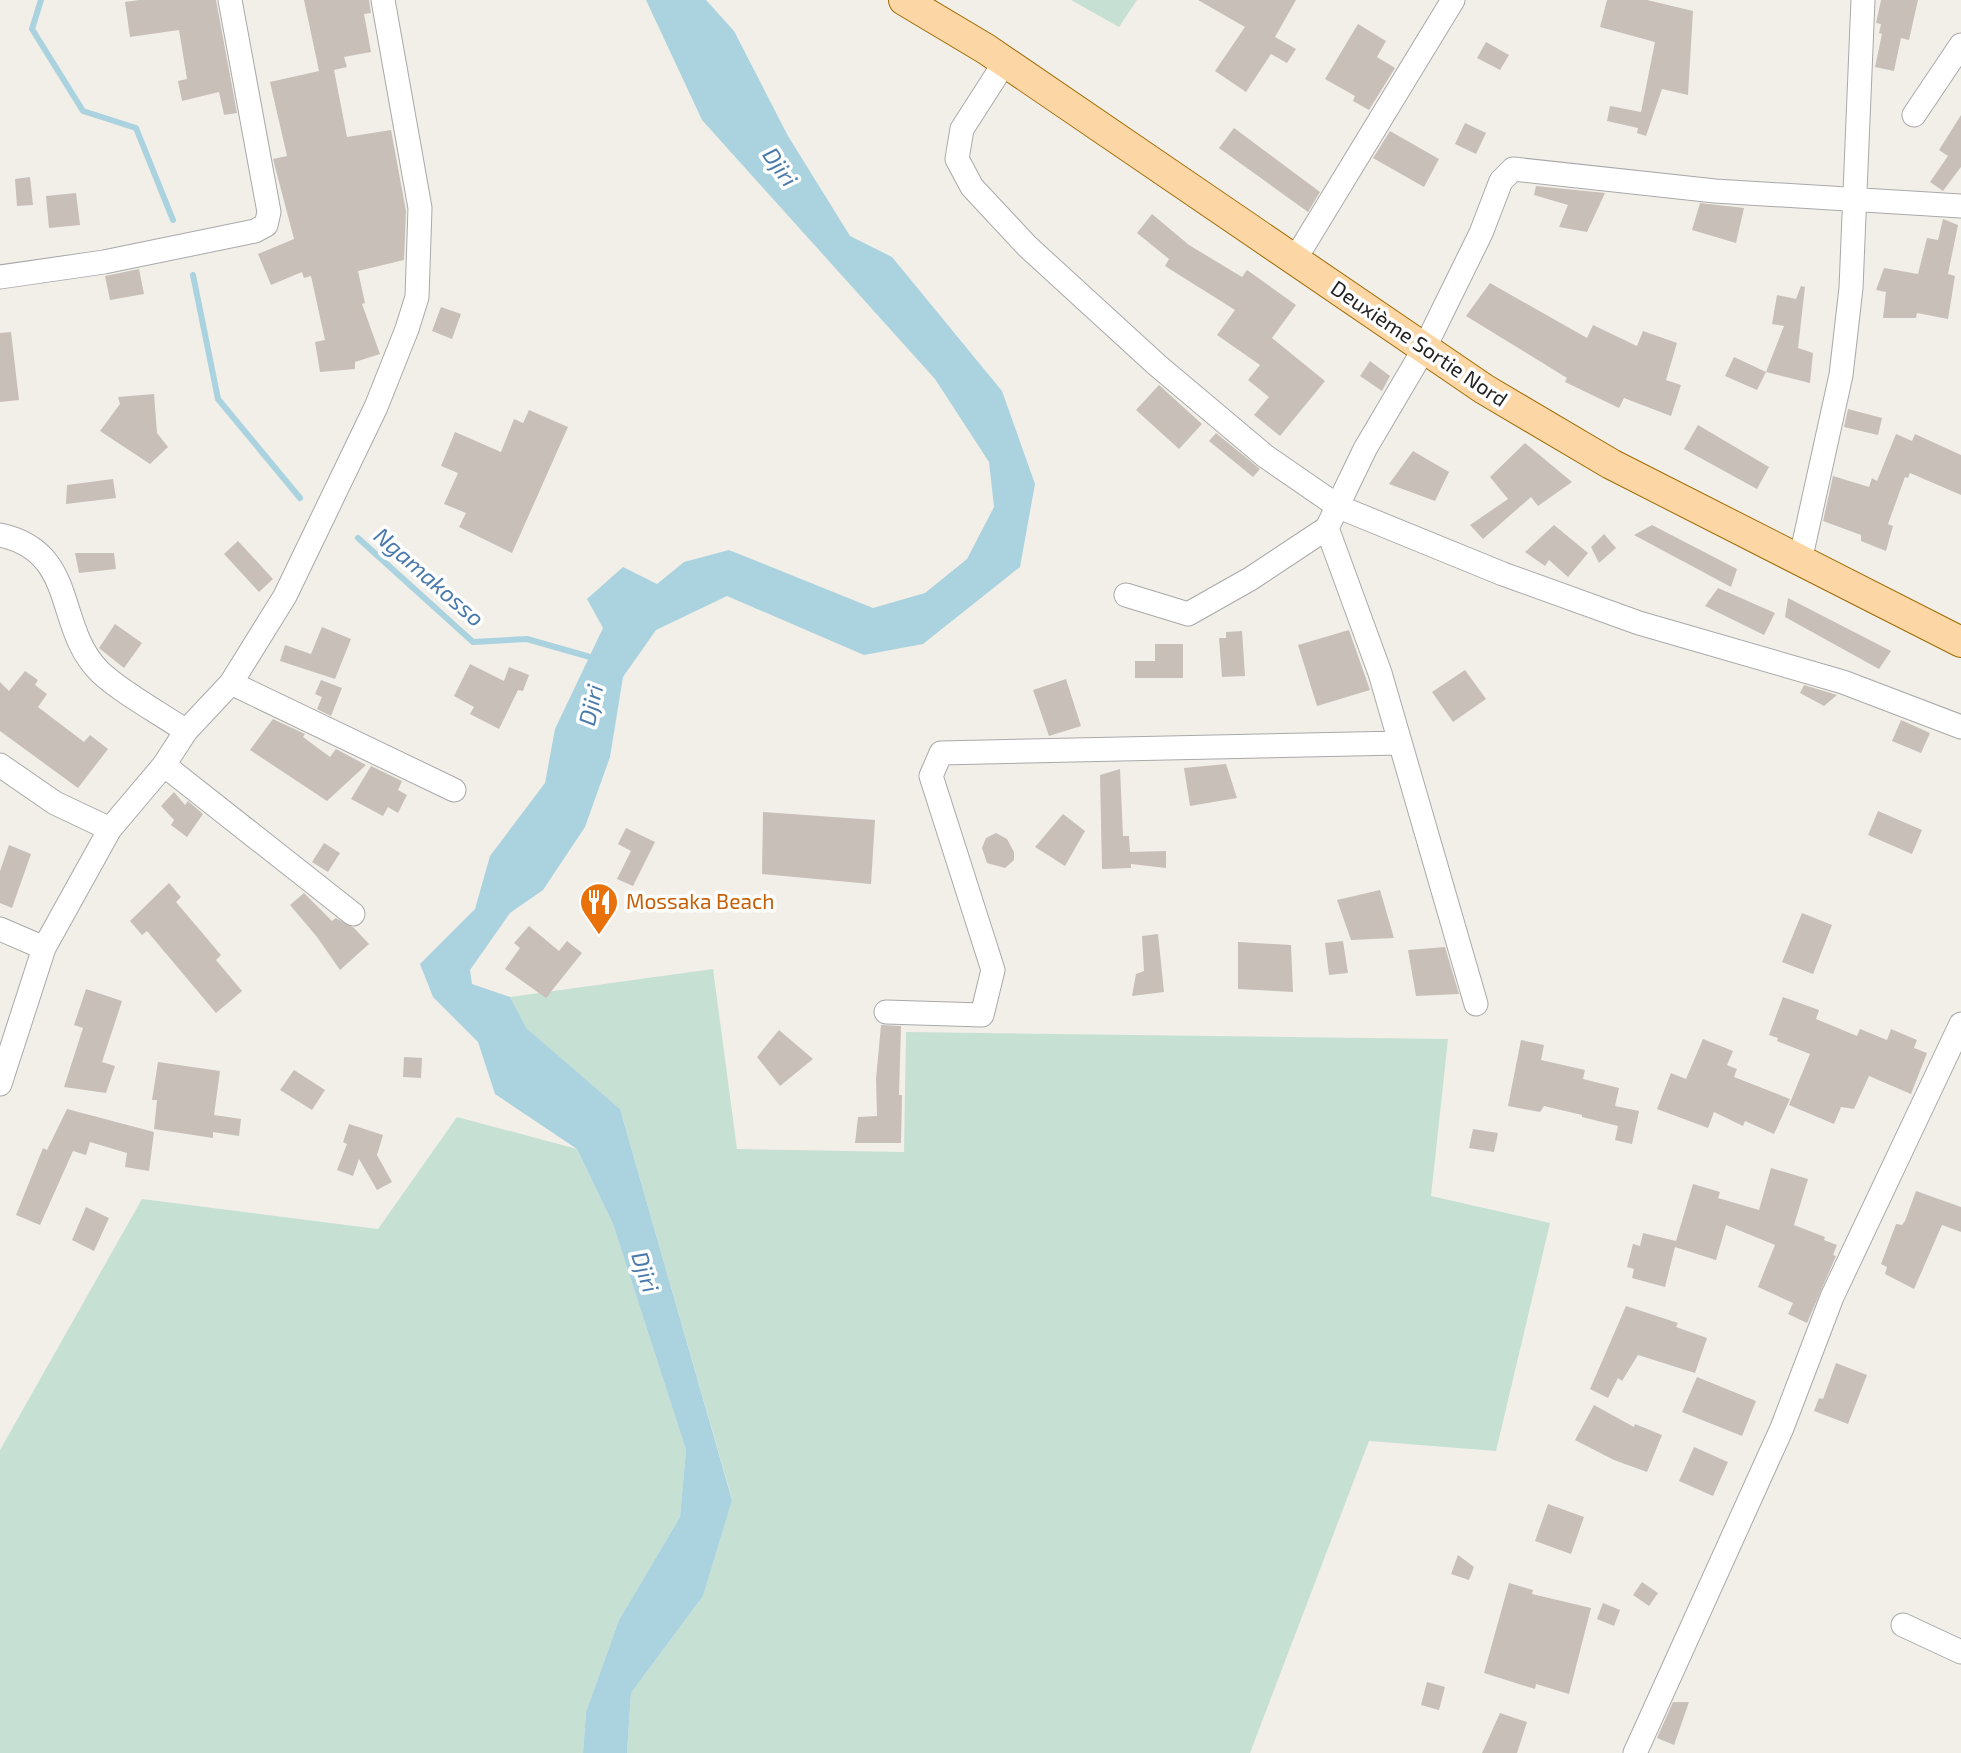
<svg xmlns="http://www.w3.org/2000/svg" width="1961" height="1753" font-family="'Exo 2',sans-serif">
	<rect width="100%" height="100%" fill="#f2efe9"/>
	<!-- wetland -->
	<path fill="#c6e0d4" d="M1071,0H1137L1119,27Z
		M713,969L737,1149L904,1152L906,1032L1448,1039L1431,1196L1550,1223L1496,1451L1369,1441L1250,1753H627L631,1693L703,1596L732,1499L620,1109L525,1028L510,997Z
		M457,1117L577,1149L613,1224L686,1450L680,1517L619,1620L586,1712L583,1753H0V1450L142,1199L378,1229Z"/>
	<!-- water -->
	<path fill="#aad3df" d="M646,0H706L734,31L788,136L850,236L892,257L1002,391L1035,484L1020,567L923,644L864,655L727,596L656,630L623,677L610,757L585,827L543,890L510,913L470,970L472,984L510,997L526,1028L620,1109L732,1500L703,1596L631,1693L627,1753H583L586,1712L619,1620L680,1517L686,1450L613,1224L577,1149L495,1094L478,1042L433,997L420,964L475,909L490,856L545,783L555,729L603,628L587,599L623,567L657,584L684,562L729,550L873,608L925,593L967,559L994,507L989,462L935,379L702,120Z"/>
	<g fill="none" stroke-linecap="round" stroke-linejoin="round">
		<!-- stream -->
		<path stroke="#aad3df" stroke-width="6" d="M41,0L32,29L83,111L136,128L173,220
			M193,275L218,399L300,498
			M358,538L473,642L527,639L597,659"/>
	</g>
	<!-- building -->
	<path fill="#c7bfb8" d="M139,0H216L237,113L224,115L219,92L182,101L178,81L187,79L179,30L130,37L125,2Z
		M304,0H369L371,13L364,14L371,52L344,57L347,67L334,70L347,137L391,130L406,211L404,260L358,271L365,303L362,304L380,354L355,362V369L320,372L315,342L325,340L311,276L304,278L302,272L271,285L258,254L294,239L273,159L287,156L270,82L319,71Z
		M1198,0H1296L1275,37L1296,49L1287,63L1271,54L1246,92L1215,71L1245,27Z
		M1607,0H1647L1693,11L1688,95L1662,89L1646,136L1637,133L1638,128L1607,121L1610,106L1641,112L1655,42L1600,27Z
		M1881,0H1918L1909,40L1901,38L1894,71L1875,67L1882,34L1879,33L1881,24L1876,23Z
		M1358,24L1386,41L1377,57L1395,68L1369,110L1353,101L1355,96L1325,79Z
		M1486,42L1509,55L1500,70L1477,58Z
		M1961,115V167L1943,191L1930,182L1948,156L1939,150Z
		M1465,123L1486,133L1476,154L1455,144Z
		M1234,128L1320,192L1308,212L1219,148Z
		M1390,131L1439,159L1424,187L1373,158Z
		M30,177L33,205L17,206L15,179Z
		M1536,186L1605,193L1587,232L1559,227L1568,205L1534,195Z
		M76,193L80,225L49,228L46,196Z
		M1700,203L1744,208L1736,243L1692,230Z
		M1152,214L1189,245L1242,277L1247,270L1296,305L1272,338L1325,381L1280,436L1254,415L1269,397L1248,380L1260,365L1217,335L1235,310L1165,266L1169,259L1137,233Z
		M1943,219L1958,225L1948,274L1955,276L1948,319L1917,313L1916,318H1883L1886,292L1876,290L1884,268L1918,274L1927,238L1938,240Z
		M139,269L144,294L110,300L105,276Z
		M1490,283L1587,338L1593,325L1637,346L1643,331L1677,343L1666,380L1681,385L1671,416L1624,398L1619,408L1565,382L1567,378L1466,316Z
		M1801,286L1805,287L1798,348L1813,353L1810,383L1766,372L1784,326L1772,324L1777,295L1796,299Z
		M441,307L461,314L452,339L432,331Z
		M11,332L19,400L0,402V333Z
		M1734,357L1766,372L1757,390L1725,376Z
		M1370,361L1390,376L1382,391L1360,376Z
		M1159,385L1202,424L1179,449L1136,410Z
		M154,394L157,433L168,447L150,464L100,431L120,404L118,397Z
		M1848,409L1882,418L1878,435L1844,427Z
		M529,410L568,427L512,553L459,527L466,513L444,504L458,473L441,466L455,432L501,452L514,419L523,423Z
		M1698,425L1769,467L1757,489L1684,449Z
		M1216,433L1260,469L1253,477L1209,441Z
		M1896,434L1912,441L1915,434L1961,455V495L1910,473L1908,478L1905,477L1888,524L1893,526L1886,551L1861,541V535L1823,521L1833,476L1869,487L1872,478L1877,481Z
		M1525,443L1572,482L1538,506L1531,497L1483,539L1470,525L1508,499L1490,477Z
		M1413,451L1449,472L1435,501L1389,484Z
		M113,479L116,498L66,504L67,485Z
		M1554,525L1588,553L1568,577L1549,560L1545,566L1525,552Z
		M1652,525L1737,569L1731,587L1634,535Z
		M1604,534L1616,548L1599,563L1591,547Z
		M238,541L273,579L259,592L224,554Z
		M75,553H114L116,569L79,573Z
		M1718,588L1775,613L1764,635L1705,606Z
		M1788,598L1891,651L1879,669L1785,617Z
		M115,624L142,643L124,668L99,648Z
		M322,627L351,639L335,679L280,661L285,645L311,654Z
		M1349,630L1370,690L1317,706L1298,645Z
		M1242,631L1245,676L1222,677L1219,638H1226V632Z
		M1155,644H1183V678H1135V661H1155Z
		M470,664L504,681L509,667L529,675L523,691L518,690L499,729L470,714L474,707L454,696Z
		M1465,670L1486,699L1453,722L1432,692Z
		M25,671L38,680L35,685L47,694L38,707L84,742L90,735L108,749L78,788L0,731V682L9,691Z
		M1066,679L1081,726L1049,736L1033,690Z
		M321,680L342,688L331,716L317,709L322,697L315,694Z
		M1804,685L1837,695L1824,706L1800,693Z
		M273,719L305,734L303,737L330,757L336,749L366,765L327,801L250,750Z
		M1901,720L1930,733L1921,753L1892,741Z
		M1226,764L1237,798L1190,806L1184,768Z
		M371,766L402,781L398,790L407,795L398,813L388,807L383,816L351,799Z
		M1120,769L1123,836H1129L1130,852L1166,851V868L1131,864V868L1102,869L1100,775Z
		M174,792L185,805L188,801L203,814L187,837L171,825L174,820L161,806Z
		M1878,811L1922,830L1912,854L1868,835Z
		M763,812L875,820L871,884L762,874Z
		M1063,814L1085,831L1065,866L1035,847Z
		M626,828L655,842L633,886L617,879L631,851L618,844Z
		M996,833L1007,839L1014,852V860L1005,868L987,863L982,848L986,838Z
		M324,843L340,853L328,872L312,862Z
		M9,845L31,854L12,908L0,903V871Z
		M169,883L181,897L176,902L221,955L216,960L242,991L216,1013L147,931L142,935L130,921Z
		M1380,890L1394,938L1351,940L1337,900Z
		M304,893L332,921L336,918L354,928L369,944L340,970L317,937L290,905Z
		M1802,913L1832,925L1813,974L1782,962Z
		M529,926L559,951L567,941L582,953L546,998L505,969L520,948L514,943Z
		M1158,934L1164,992L1132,996L1136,974L1144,971L1142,936Z
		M1343,941L1348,973L1329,975L1325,943Z
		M1238,942L1291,945L1293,992L1238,989Z
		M1445,947L1459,994L1416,996L1408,950Z
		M86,989L122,1001L102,1062L115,1066L106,1093L64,1087L83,1028L74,1025Z
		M1783,997L1819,1010L1816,1019L1857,1036L1860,1029L1887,1040L1891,1029L1917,1040L1914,1048L1927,1053L1911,1094L1869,1076L1854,1109L1841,1107L1834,1124L1789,1105L1810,1054L1777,1041L1778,1038L1769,1035Z
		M881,1025L901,1026L899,1095H902L901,1143H855L858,1117L877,1116L876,1079Z
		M779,1030L813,1059L780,1086L757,1057Z
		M1703,1039L1733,1051L1727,1065L1737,1069L1734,1077L1790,1099L1774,1134L1745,1121L1743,1126L1714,1112L1708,1128L1657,1109L1671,1073L1686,1079Z
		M1521,1040L1544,1045L1541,1060L1585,1070L1583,1079L1619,1088L1615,1106L1639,1111L1632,1144L1615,1140L1618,1126L1582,1117V1115L1544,1106L1540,1112L1508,1106Z
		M404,1057L422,1058L421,1078L403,1077Z
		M158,1062L220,1071L214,1115L241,1119L239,1136L213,1132V1138L154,1129L157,1100H152Z
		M294,1070L325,1090L312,1110L280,1090Z
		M67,1109L154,1132L149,1171L125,1167L127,1153L90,1142L86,1155L73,1151L40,1225L16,1215L43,1148L47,1150Z
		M349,1124L383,1135L377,1155L392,1182L377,1190L359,1159L353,1176L337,1170L347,1144L343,1142Z
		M1473,1129L1498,1133L1494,1152L1469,1148Z
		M1771,1168L1808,1179L1794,1225L1825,1237L1824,1240L1837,1245L1833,1255L1836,1256L1807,1323L1788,1314L1793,1303L1758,1287L1775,1245L1726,1225L1716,1260L1675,1247L1665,1287L1632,1278L1634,1269L1627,1267L1633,1244L1640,1246L1643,1233L1676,1241L1693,1184L1720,1192L1718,1198L1759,1210Z
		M1916,1191L1961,1207V1232L1942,1225L1914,1289L1885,1274L1887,1267L1881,1264L1896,1224L1902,1225L1905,1221Z
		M86,1207L109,1218L94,1251L72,1240Z
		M1626,1306L1678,1323L1676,1327L1707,1338L1695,1373L1638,1355L1622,1381L1618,1378L1608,1398L1590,1389Z
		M1836,1363L1867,1375L1848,1424L1814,1411L1819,1398L1823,1399Z
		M1697,1377L1756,1401L1742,1436L1682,1412Z
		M1594,1405L1634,1427L1635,1424L1662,1435L1647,1472L1614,1460L1575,1440Z
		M1694,1447L1728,1462L1713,1496L1679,1481Z
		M1548,1504L1584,1517L1571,1554L1535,1541Z
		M1458,1555L1474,1567L1469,1580L1451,1574Z
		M1642,1582L1658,1593L1649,1606L1633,1595Z
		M1509,1583L1533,1590L1532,1594L1591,1608L1569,1694L1536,1684L1535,1689L1484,1673Z
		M1603,1603L1620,1610L1614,1626L1597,1619Z
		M1427,1682L1445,1687L1439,1710L1421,1705Z
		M1673,1702H1689L1674,1745L1657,1738Z
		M1500,1713L1527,1722L1517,1753H1482Z"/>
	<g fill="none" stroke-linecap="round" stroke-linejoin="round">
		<defs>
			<path id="minor" d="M1005,62L962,129L957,159L972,187L1027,246L1157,365L1265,456L1339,507L1503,574L1639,623L1843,682L1961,727
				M1914,115L1961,45
				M1294,261L1453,0
				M0,277L104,262L255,231L266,225L269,212L230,0
				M1327,528L1380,673L1476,1004
				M0,535C79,552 54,627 100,672C121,692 161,714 186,731
				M1800,561L1841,375L1851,288L1863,0
				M1126,595L1188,614L1250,579L1327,528L1365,449L1424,349L1481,233L1501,181L1513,169L1715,191L1961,206
				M231,683L454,790
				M0,765L55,803L110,829
				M164,765L353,914
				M0,929L44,948
				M886,1012L982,1015L993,970L931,776L941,753L1400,743
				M0,1084L44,948L110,829L164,765L186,731L231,683L285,596L376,407L407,329L417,297L420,208L383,0
				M1903,1625L1961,1652
				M1635,1753L1782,1428L1832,1297L1961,1024"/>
			<path id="major" d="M904,0L986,49L1484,389L1611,464L1961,642"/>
		</defs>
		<!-- minor casing -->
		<use href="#minor" stroke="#a9a9a9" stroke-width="25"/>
		<!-- major casing -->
		<use href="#major" stroke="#a06b00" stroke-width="32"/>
		<!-- minor -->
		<use href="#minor" stroke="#fff" stroke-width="23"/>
		<!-- major -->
		<use href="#major" stroke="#fcd6a4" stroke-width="30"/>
	</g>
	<!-- icons -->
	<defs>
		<symbol id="restaurant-pin" viewBox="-11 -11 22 30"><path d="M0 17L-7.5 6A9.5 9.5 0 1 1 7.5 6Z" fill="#e8710a" stroke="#fff"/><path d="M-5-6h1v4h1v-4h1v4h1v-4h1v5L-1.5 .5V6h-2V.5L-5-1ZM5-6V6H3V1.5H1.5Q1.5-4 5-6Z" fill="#fff"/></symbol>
	</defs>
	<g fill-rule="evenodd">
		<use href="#restaurant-pin" x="577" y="880" width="44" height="60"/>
	</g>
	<g text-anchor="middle" stroke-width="7" stroke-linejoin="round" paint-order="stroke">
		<!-- street labels -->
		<g font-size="21" fill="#222" stroke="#fff">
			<text transform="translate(1419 344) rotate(34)" y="7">Deuxième Sortie Nord</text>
		</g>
		<!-- food labels -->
		<g font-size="21" fill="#c56008" stroke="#fff" text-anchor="start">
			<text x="626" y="909">Mossaka Beach</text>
		</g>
		<!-- water labels -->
		<g font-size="23" font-style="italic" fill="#4a7aab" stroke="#fff">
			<text transform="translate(780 167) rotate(55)" y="8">Djiri</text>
			<text transform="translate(429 577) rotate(41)" y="8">Ngamakosso</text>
			<text transform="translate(591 705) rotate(-77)" y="8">Djiri</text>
			<text transform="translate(645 1272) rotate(72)" y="8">Djiri</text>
		</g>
	</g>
</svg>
